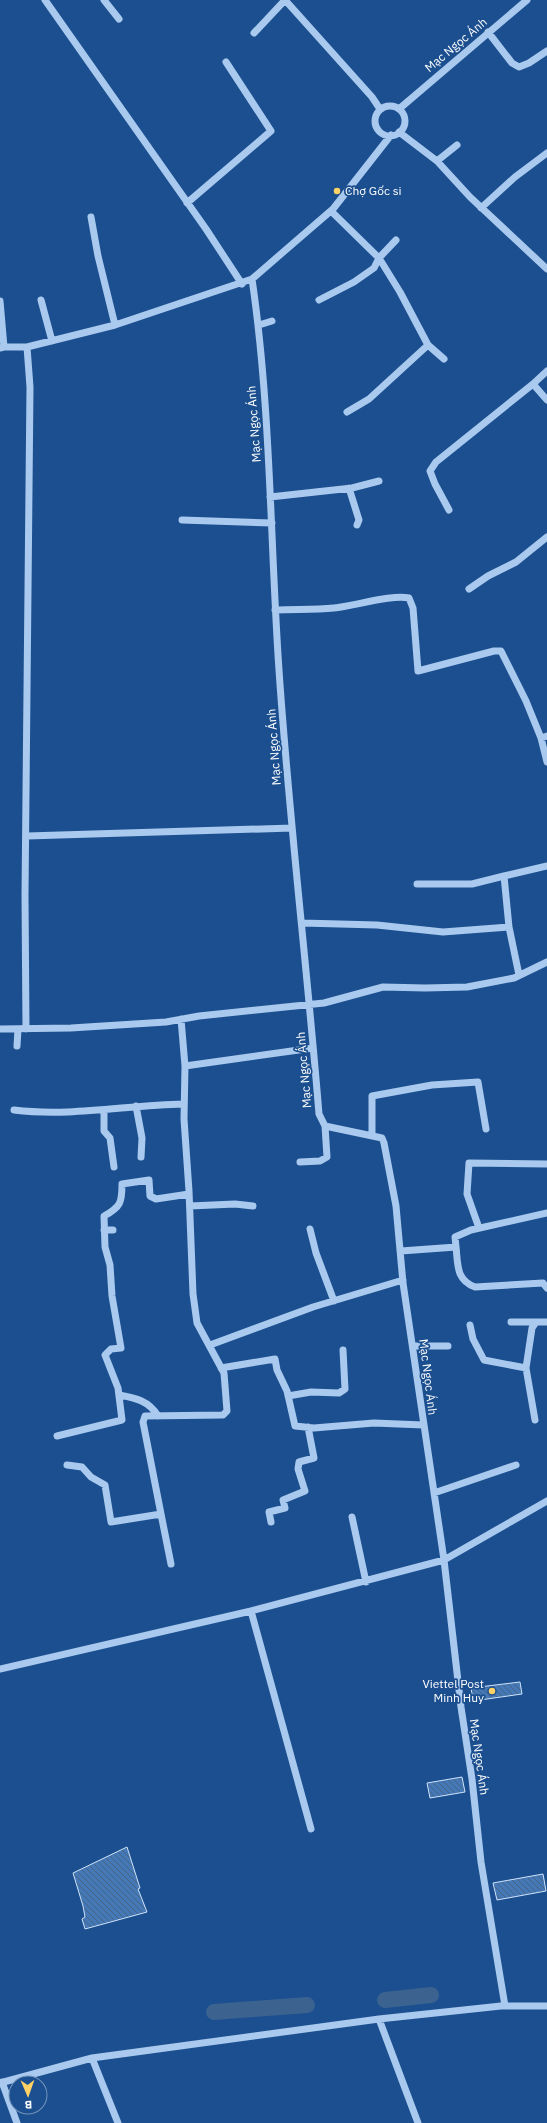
<svg xmlns="http://www.w3.org/2000/svg" width="547" height="2123" font-family="'IBM Plex Sans',sans-serif">
	<defs>
		<pattern id="building-back-hatch" width="6" height="6" patternUnits="userSpaceOnUse"><rect width="6" height="6" fill="#4478b7"/><path d="M-1 5l2 2M0 0l6 6M5-1l2 2" fill="none" stroke="#486282"/></pattern>
	</defs>
	<rect width="100%" height="100%" fill="#1b4f8f"/>
	<g fill="none" stroke-linecap="round" stroke-linejoin="round">
		<!-- canal -->
		<path stroke="#3c6290" stroke-width="16" d="M385,2000L431,1995
			M214,2012L307,2005"/>
	</g>
	<!-- building -->
	<path fill="url(#building-back-hatch)" stroke="#cfe3fa" d="M520,1682L522,1694L473,1701L471,1688Z
		M462,1777L465,1792L430,1798L427,1783Z
		M127,1847L140,1888L138,1889L147,1912L85,1929L82,1919L85,1917L83,1906L73,1873Z
		M543,1874L546,1891L497,1900L493,1883Z"/>
	<g fill="none" stroke-linecap="round" stroke-linejoin="round">
		<!-- minor -->
		<path stroke="#a9c9ee" stroke-width="7" d="M45,0L206,229L242,284
			M104,0L119,19
			M285,0L372,97L380,109
			M488,32L512,63L519,67L529,63L547,51
			M254,33L285,0
			M375 121a15 15 0 1 1 30 0a15 15 0 1 1-30 0Z
			M399,109L527,0
			M399,132L437,161L470,197L547,269
			M391,135L333,209L252,279C271,408 270,540 279,670C289,818 307,966 319,1114L325,1126L382,1138L384,1143L396,1206L403,1283L444,1560L461,1707L472,1779L481,1862L505,2006
			M437,161L457,145
			M187,203L271,131L226,62
			M481,208L515,177L547,153
			M331,211L379,258L400,292L428,345L369,399L347,412
			M91,217L98,256L115,325
			M41,300L52,341
			M319,300L354,282L374,268L379,258L396,240
			M0,301L4,347L0,348
			M259,325L272,321
			M428,345L444,359
			M4,347H27L115,325L252,279
			M547,371L533,384L547,400
			M349,488L359,520L357,525
			M270,497L352,488L379,481
			M449,510L435,484L430,471L436,462L533,384
			M182,520L272,523
			M469,589L488,576L516,562L547,537
			M275,610C295,609 314,610 334,608C354,606 393,594 409,598L413,608L418,671L494,651H501L526,701L541,738L547,736
			M541,738L547,762
			M27,836L292,828
			M417,884H472L504,876
			M302,923L377,925L443,932L509,927L504,876L547,866
			M509,927L519,975
			M0,1029L71,1028L166,1022L199,1016L324,1003L383,987L425,988L467,987L514,978L547,962
			M26,1029L25,895L30,387L27,347
			M17,1046L18,1029
			M185,1066L313,1048
			M136,1106L142,1138L141,1157
			M14,1110C71,1117 127,1105 183,1104
			M104,1110V1131L110,1138L114,1167
			M372,1136V1096L432,1085L478,1082L486,1129
			M300,1162L320,1161L327,1157L325,1126
			M190,1206L235,1204L253,1206
			M479,1228L467,1194L469,1163L547,1164
			M310,1229L316,1253L334,1301
			M104,1230H113
			M456,1247L455,1237L471,1230L547,1213
			M401,1251L456,1247C458,1265 456,1280 475,1287L543,1283L547,1288
			M511,1322H536
			M470,1325L473,1339L484,1360L526,1368L532,1328L536,1322H547
			M210,1345L313,1307L403,1280
			M414,1346H448
			M221,1368L275,1359L277,1370L287,1391L295,1426L314,1428L374,1423L423,1425
			M526,1368L535,1420
			M119,1395C136,1398 149,1401 158,1416
			M288,1396L311,1392L339,1393L345,1389L343,1350
			M57,1436L122,1420L118,1388L105,1355L111,1349L121,1348L112,1296L110,1265L105,1247L104,1216C121,1207 122,1202 122,1184L149,1180L150,1196L156,1199L189,1194
			M67,1465L82,1467L91,1477L105,1485L111,1522L161,1514L143,1422L145,1416L223,1415L227,1411L224,1373L197,1323L193,1294L189,1191L184,1119L185,1066L181,1019
			M434,1493L516,1465
			M161,1514L171,1564
			M352,1517L366,1582
			M271,1522L269,1512L285,1508L283,1500L305,1491L298,1469L299,1462L314,1458L308,1427
			M251,1611L311,1829
			M0,1669L251,1611L444,1560L547,1501
			M379,2019L418,2123
			M92,2058L118,2123
			M2,2082L17,2123
			M0,2083L92,2058L379,2019L501,2006H547"/>
	</g>
	<!-- markers -->
	<g fill="#ffd166" stroke="#1b4f8f" stroke-width="1.5">
		<circle cx="337" cy="191" r="4"/>
		<circle cx="492" cy="1691" r="4"/>
	</g>
	<g text-anchor="middle" stroke-width="3.5" stroke-linejoin="round" paint-order="stroke">
		<!-- street labels -->
		<g font-size="12" fill="#fff" stroke="#1b4f8f">
			<text transform="translate(456 45) rotate(-40)" y="4">Mạc Ngọc Ánh</text>
			<text transform="translate(254 424) rotate(-94)" y="4">Mạc Ngọc Ánh</text>
			<text transform="translate(274 747) rotate(-94)" y="4">Mạc Ngọc Ánh</text>
			<text transform="translate(304 1070) rotate(-95)" y="4">Mạc Ngọc Ánh</text>
			<text transform="translate(428 1377) rotate(83)" y="4">Mạc Ngọc Ánh</text>
			<text transform="translate(479 1757) rotate(82)" y="4">Mạc Ngọc Ánh</text>
		</g>
		<!-- poi labels -->
		<g font-size="12" fill="#fff" stroke="#1b4f8f" text-anchor="start">
			<text x="345" y="195">Chợ Gốc si</text>
			<text x="484" y="1688" text-anchor="end">Viettel Post<tspan x="484" dy="14">Minh Huy</tspan></text>
		</g>
	</g>
	<!-- north arrow -->
	<g transform="translate(28 2095) rotate(178)"><circle r="19" fill="#1b4f8f" stroke="#7695bc"/>
	<path d="M0-3L7 15L0 10L-7 15Z" fill="#ffd166"/>
	<text y="-6" font-size="11" font-weight="bold" text-anchor="middle" fill="#ffffff">B</text>
	</g>
</svg>
